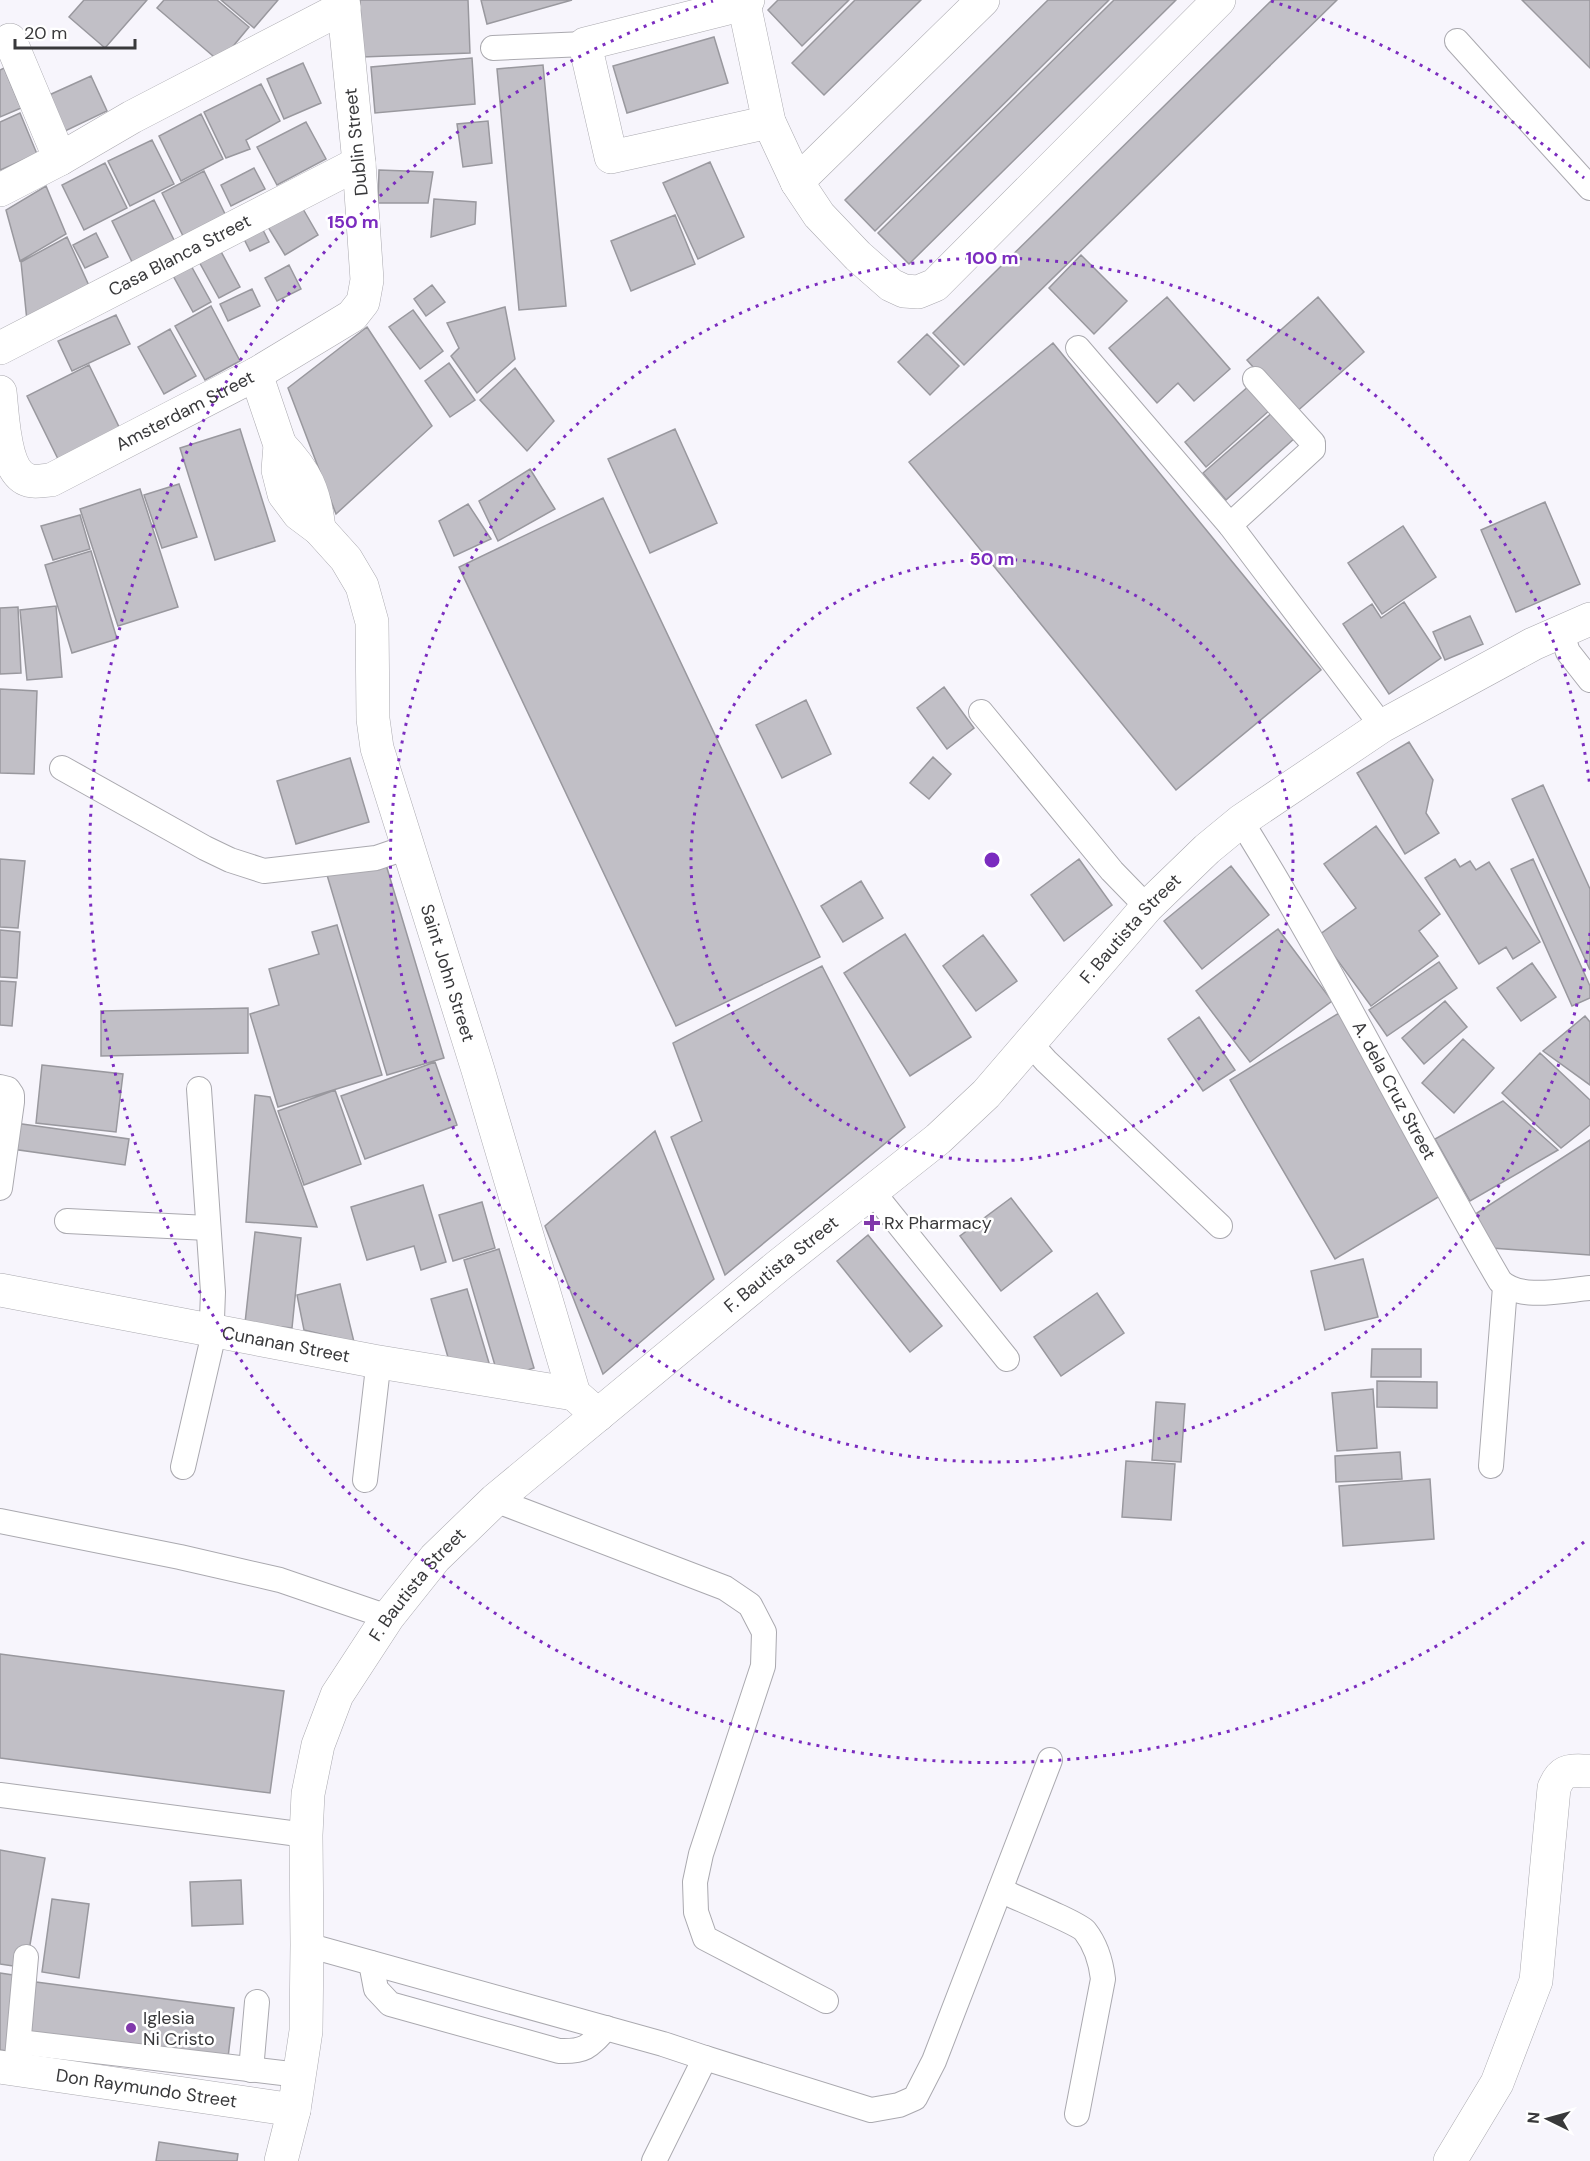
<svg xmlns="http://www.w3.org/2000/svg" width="1590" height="2161" font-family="'DM Sans',sans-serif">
	<rect width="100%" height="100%" fill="#f7f5fc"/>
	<!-- building -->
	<path fill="#c1bfc6" stroke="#99989e" stroke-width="1.5" d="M84,0H147L105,48L69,17Z
		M164,0H217L249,27L220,62L157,8Z
		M221,0H278L254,28Z
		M360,0H468L470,53L362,57Z
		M481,0H572L487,24Z
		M778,0H849L802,46L768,10Z
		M855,0H921L824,95L792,63Z
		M1048,0H1109L875,231L845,200Z
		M1114,0H1176L909,264L878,233Z
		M1272,0H1337L964,365L933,333Z
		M1522,0H1590V68Z
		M714,37L728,83L627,113L613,66Z
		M472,58L475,104L375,113L371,67Z
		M303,63L321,103L284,119L267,79Z
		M543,65L566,306L519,310L497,69Z
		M4,68L21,108L0,117V70Z
		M91,76L107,111L63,132L47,96Z
		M261,84L280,121L246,140L250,149L226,158L204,112Z
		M20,113L37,154L0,170V122Z
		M201,114L223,159L181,181L159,136Z
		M488,121L492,163L463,167L457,124Z
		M306,122L326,159L277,185L257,147Z
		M152,140L174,184L130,206L108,161Z
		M710,162L744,237L698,259L663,183Z
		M105,163L127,208L84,230L62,185Z
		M254,168L265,189L231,206L221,185Z
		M379,170L433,172L428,203H378Z
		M204,171L226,216L184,238L162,193Z
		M46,186L66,234L20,261L6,210Z
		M434,199L476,202L475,224L431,237Z
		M154,200L176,244L134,266L112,221Z
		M299,202L318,235L285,255L265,222Z
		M675,215L695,264L631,291L611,241Z
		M261,226L269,242L250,251L242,235Z
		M96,233L108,257L85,268L73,245Z
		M67,237L90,288L27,321L21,262Z
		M218,246L240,287L219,298L197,258Z
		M1081,255L1127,301L1094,334L1049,288Z
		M189,262L211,302L193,312L171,272Z
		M289,265L301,289L277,301L265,278Z
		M432,285L445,302L426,316L414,299Z
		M252,289L260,306L228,321L220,304Z
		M1167,297L1230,369L1194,401L1178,383L1157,403L1109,348Z
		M1318,297L1364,352L1294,414L1247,360Z
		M211,306L240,361L205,380L175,326Z
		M505,307L515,359L477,393L451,356L459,348L447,323Z
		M413,310L443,351L420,369L389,327Z
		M116,315L130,344L72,371L58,341Z
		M367,327L432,426L336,514L288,388Z
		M170,329L196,376L164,394L138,347Z
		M927,334L959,366L930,395L898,362Z
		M1053,343L1321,670L1176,790L909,462Z
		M449,363L475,400L450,417L425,381Z
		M89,365L121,431L59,461L27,396Z
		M515,368L554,421L527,451L480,400Z
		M1250,385L1271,409L1206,467L1185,442Z
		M1274,411L1296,437L1226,500L1203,473Z
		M240,429L275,541L215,560L180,448Z
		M675,429L717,523L650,553L608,459Z
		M530,469L555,509L498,541L479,501Z
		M179,484L197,537L162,548L144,495Z
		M140,489L178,607L118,626L80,509Z
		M603,498L820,957L676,1026L459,567Z
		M1545,502L1580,584L1516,612L1481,530Z
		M468,504L491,539L454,556L439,521Z
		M80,515L90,549L53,560L41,526Z
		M1403,526L1436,577L1382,614L1348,563Z
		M91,551L117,639L72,653L45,565Z
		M1404,602L1441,658L1389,694L1343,624L1372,604L1381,618Z
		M56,606L62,677L27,680L20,610Z
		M18,607L21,673L0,674V608Z
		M1470,616L1483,644L1445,660L1433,632Z
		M944,687L974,728L947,749L917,708Z
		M0,689L37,691L34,774L0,773Z
		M806,700L831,754L782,778L756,725Z
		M1409,742L1433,780L1426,813L1439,833L1405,854L1357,773Z
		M933,757L951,774L929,799L910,783Z
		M350,758L369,822L296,844L277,781Z
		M1543,785L1590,889V970L1512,799Z
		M1376,826L1440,914L1419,931L1438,956L1371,1006L1319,935L1356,908L1324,864Z
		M384,858L444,1058L387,1075L327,875Z
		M0,859L25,861L18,928L0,927Z
		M1079,859L1112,905L1064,941L1031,895Z
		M1455,859L1460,867L1470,861L1476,870L1489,862L1540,942L1513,959L1506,947L1479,964L1425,878Z
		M1533,859L1590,986V998L1572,1006L1511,869Z
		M1231,866L1269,915L1202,969L1164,921Z
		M861,881L883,918L843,942L821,906Z
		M337,925L382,1075L278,1107L250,1014L279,1005L269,969L319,954L312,932Z
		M1278,929L1332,1001L1250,1062L1196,991Z
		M0,930L20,932L17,978L0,977Z
		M905,934L971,1037L910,1076L844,973Z
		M983,935L1017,981L976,1011L943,966Z
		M1439,962L1457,988L1387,1036L1369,1010Z
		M1532,963L1556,997L1521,1021L1497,988Z
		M822,966L905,1127L725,1275L671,1137L702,1121L673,1043Z
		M0,981L16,982L12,1026L0,1025Z
		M1445,1001L1467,1027L1424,1064L1402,1038Z
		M248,1008V1053L101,1056V1011Z
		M1339,1013L1445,1193L1335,1259L1230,1080Z
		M1585,1016L1590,1022V1085L1543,1051Z
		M1199,1017L1235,1070L1203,1091L1168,1039Z
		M1463,1039L1494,1068L1454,1113L1422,1083Z
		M1540,1053L1590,1100V1125L1561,1148L1502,1093Z
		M435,1062L457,1125L365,1159L341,1096Z
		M42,1065L123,1074L116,1132L36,1123Z
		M335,1090L361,1164L304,1185L278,1111Z
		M255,1095L270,1097L317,1227L246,1222Z
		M1503,1101L1558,1150L1470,1201L1435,1139Z
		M15,1123L129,1139L125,1165L12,1149Z
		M655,1131L714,1279L603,1374L545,1226Z
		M1590,1140V1255L1477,1247L1474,1215Z
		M423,1185L446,1262L421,1270L414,1246L367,1260L351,1207Z
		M1011,1198L1052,1251L1001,1291L960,1236Z
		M482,1202L495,1248L453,1261L439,1215Z
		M255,1232L301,1238L292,1328L245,1323Z
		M868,1235L942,1326L910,1352L837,1261Z
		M499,1249L534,1368L499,1379L464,1260Z
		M1363,1259L1378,1317L1325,1330L1311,1271Z
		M340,1284L354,1342L304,1330L297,1295Z
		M467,1289L492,1373L450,1364L431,1299Z
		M1097,1293L1124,1333L1061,1376L1034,1337Z
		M1372,1349H1421V1377H1371Z
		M1377,1381L1437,1382V1408L1377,1407Z
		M1373,1389L1377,1448L1337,1451L1332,1393Z
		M1156,1402L1185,1404L1181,1462L1152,1460Z
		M1400,1452L1402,1479L1336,1482L1335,1456Z
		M1126,1461L1175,1464L1171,1520L1122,1517Z
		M1430,1479L1434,1539L1343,1546L1339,1486Z
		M0,1654L284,1691L270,1793L0,1758Z
		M0,1850L45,1858L26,1968L0,1964Z
		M241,1880L243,1924L192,1926L190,1882Z
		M52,1899L89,1904L79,1978L42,1972Z
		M0,1973L26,1977L14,2052L0,2050Z
		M36,1982L234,2008L226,2074L27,2047Z
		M159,2142L238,2154L237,2161H156Z"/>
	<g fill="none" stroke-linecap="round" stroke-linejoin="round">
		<defs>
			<g id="service">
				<path d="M1457,41L1590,188"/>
				<path d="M493,48L585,44"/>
				<path d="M1078,348L1230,525L1382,726"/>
				<path d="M1230,525L1313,449V443L1255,379"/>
				<path d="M1561,632L1568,652L1590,680"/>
				<path d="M981,712L1112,871L1147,907"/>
				<path d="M62,768L205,848L230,860L264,871L376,858L408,847"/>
				<path id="s1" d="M1241,821C1334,970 1411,1129 1500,1281C1519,1301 1565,1290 1590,1288"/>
				<path d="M1030,1043L1046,1061L1220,1226"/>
				<path d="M0,1087L8,1089L12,1095V1102L0,1188"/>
				<path d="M872,1191L1007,1359"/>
				<path d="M67,1221L208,1228"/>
				<path d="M1491,1466L1505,1287"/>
				<path d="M183,1467L211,1346L213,1292L199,1089"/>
				<path d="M365,1480L377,1376L373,1361"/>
				<path d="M495,1500L725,1588L750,1605L764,1632L763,1666L701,1854L695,1882L696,1912L705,1938L826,2001"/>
				<path d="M0,1521L180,1557L280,1580L388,1617"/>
				<path d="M0,1795L306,1835"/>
				<path d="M1000,1890C1014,1897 1078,1923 1085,1931C1096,1945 1101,1962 1103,1979L1077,2114"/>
				<path d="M307,1945L663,2044L705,2058L654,2161"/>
				<path d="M371,1963L376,1989L390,2004L559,2051C585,2052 589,2047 606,2028"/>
				<path d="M19,2042L299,2075"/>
				<path d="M17,2058L26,1957"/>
				<path d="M705,2058L871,2110L899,2105L915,2098L934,2061L1050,1760"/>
				<path d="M251,2070L257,2002"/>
			</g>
			<g id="minor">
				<path d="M748,0L744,4L585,44L611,157L769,122"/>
				<path d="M744,4L769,122L797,182L819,215L858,256L891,285L904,291L918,292L935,285L1219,0"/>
				<path d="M10,40L60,159"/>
				<path d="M797,182L983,0"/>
				<path d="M0,190L60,159L132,117L344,7"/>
				<path id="s2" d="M0,348L359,163"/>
				<path id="s3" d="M256,374L280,445L278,470L284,494L299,514L319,529L346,559L362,586L372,622L373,719L377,748L478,1070L574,1394L598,1415"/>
				<path id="s4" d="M0,392C3,415 3,477 32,481C38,482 45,480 51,480L256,374L352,316L363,302L367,280L359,163L343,0"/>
				<path d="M280,445C306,472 315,492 319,529"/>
				<path id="s5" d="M0,1290L373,1361L574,1394"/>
				<path id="s6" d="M0,2067L294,2110"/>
				<path d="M1450,2161L1497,2083L1536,1981L1554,1788C1562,1768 1570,1771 1590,1771"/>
			</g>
			<g id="secondary">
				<path id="s7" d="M281,2161L294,2110L306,2031L307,1945L306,1835L308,1794L318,1745L337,1695L388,1617L435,1558L495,1500L778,1266L938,1139L986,1094L1147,907L1207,849L1241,821L1382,726L1533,644L1590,619"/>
			</g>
		</defs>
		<!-- service casing -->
		<use href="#service" stroke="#aaa9af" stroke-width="26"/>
		<!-- minor casing -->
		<use href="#minor" stroke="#aaa9af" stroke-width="34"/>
		<!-- secondary casing -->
		<use href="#secondary" stroke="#aaa9af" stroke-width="34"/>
		<!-- service -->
		<use href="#service" stroke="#fff" stroke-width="24"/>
		<!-- minor -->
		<use href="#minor" stroke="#fff" stroke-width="33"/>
		<!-- secondary -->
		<use href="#secondary" stroke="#fff" stroke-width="33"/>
	</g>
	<!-- distance rings -->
	<g fill="none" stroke="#7b2cbf" stroke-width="3" stroke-dasharray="3 6">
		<circle cx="992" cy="860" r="301"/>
		<path d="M1590 933A602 602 0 1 1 1590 787"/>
		<path d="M1584 1542A903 903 0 1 1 713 1M1271 1A903 903 0 0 1 1584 178"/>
	</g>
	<!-- markers -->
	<g fill="#8139ab" stroke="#fff" stroke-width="2">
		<path d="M869 1214h6v6h6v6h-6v6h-6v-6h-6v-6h6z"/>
		<circle cx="131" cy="2028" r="6"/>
	</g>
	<g text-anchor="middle" stroke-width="5" stroke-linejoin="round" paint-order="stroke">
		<!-- street labels -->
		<g font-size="18" fill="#39393b" stroke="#fff">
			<text transform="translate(356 142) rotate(-96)" y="6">Dublin Street</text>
			<text dy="6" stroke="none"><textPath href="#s2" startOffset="202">Casa Blanca Street</textPath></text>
			<text dy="6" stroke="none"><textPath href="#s4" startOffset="270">Amsterdam Street</textPath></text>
			<text dy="6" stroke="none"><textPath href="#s7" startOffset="1582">F. Bautista Street</textPath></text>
			<text dy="6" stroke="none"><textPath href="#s3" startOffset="646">Saint John Street</textPath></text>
			<text dy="6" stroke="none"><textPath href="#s1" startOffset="310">A. dela Cruz Street</textPath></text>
			<text dy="6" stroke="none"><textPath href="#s7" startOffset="1096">F. Bautista Street</textPath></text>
			<text dy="6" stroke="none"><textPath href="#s5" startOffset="291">Cunanan Street</textPath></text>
			<text dy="6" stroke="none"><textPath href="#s7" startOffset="610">F. Bautista Street</textPath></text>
			<text dy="6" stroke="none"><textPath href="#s6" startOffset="148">Don Raymundo Street</textPath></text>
		</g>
		<!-- poi labels -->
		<g font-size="18" fill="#39393b" stroke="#fff" text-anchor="start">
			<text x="884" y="1229">Rx Pharmacy</text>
			<text x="143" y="2024">Iglesia<tspan x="143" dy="21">Ni Cristo</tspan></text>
		</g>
	</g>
	<circle cx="992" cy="860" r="9" fill="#7b2cbf" stroke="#fff" stroke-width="3"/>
	<g font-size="18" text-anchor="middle" font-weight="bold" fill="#7b2cbf" stroke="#fff" stroke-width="5" stroke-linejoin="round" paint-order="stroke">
		<text x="353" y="228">150 m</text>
		<text x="992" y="264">100 m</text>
		<text x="992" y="565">50 m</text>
	</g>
	<!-- north arrow -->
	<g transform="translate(1548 2119) rotate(275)" stroke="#ffffff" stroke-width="4.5" paint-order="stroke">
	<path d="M0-4.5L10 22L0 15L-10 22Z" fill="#39393b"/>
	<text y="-9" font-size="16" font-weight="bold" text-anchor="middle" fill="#39393b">N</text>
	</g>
	<!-- scale -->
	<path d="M15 39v9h120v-9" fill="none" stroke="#39393b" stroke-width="3"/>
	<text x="24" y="39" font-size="18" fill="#39393b" stroke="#ffffff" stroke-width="4.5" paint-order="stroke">20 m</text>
</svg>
